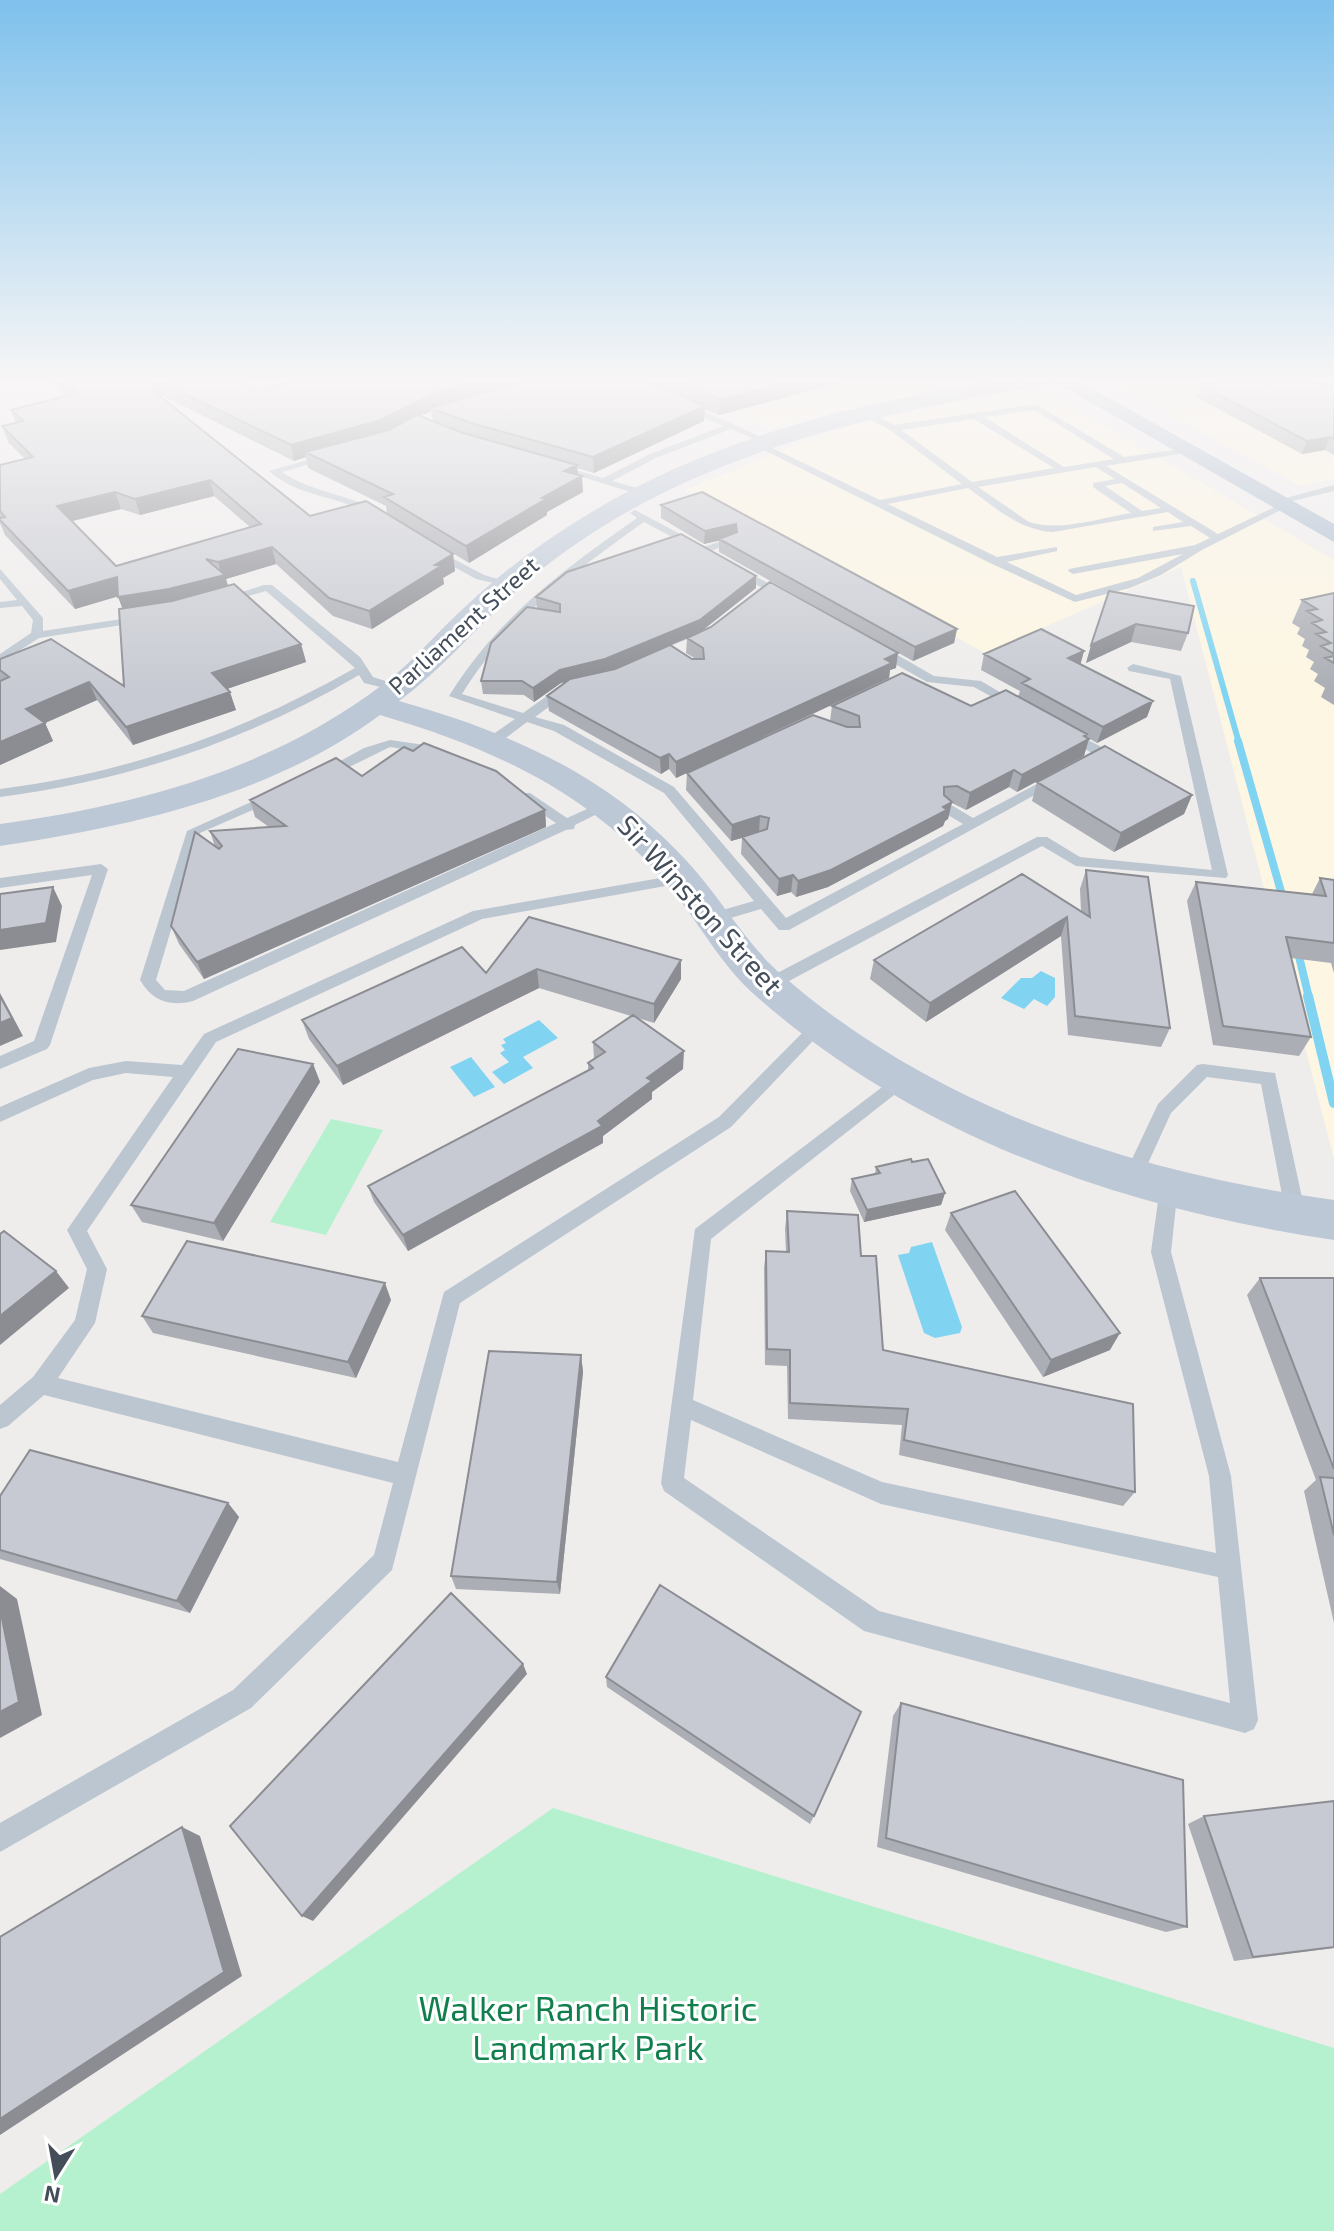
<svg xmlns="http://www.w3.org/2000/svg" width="1334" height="2231" font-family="'Exo 2',sans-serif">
	<rect width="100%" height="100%" fill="#efecec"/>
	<!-- commercial -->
	<path fill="#fdf6e2" d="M652,379H1002L861,405L770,429Z
		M1120,379H1264L1334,413V479L1300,486L1107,381Z
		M1043,390L1334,560V1159L1181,567L985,653L685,490L795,445L857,424L939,405Z"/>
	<!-- green -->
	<path fill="#b6f1cf" d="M331,1119L383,1130L326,1235L270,1222Z
		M553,1808L1334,2048V2231H0V2194Z"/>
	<!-- water -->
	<path fill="#80d4f1" d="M1041,971L1055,978V997L1047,1006L1034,999L1024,1009L1001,998L1021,978H1032Z
		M539,1020L558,1038L523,1057L533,1068L504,1084L492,1072L509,1062L500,1053L505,1050L501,1045L506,1043L503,1039Z
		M471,1057L495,1087L474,1097L450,1067Z
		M932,1242L962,1327L960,1333L935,1338L924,1333L898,1255L909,1253L911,1247Z"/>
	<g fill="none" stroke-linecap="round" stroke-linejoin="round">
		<!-- stream-far2 -->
		<path stroke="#80d4f1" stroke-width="6" d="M1193,581L1239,743"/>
		<!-- stream-far1 -->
		<path stroke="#80d4f1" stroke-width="8" d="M1238,741L1284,902
			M1297,948L1309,998"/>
		<!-- stream -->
		<path stroke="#80d4f1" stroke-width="10" d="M1308,996L1334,1103"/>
		<!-- lane -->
		<path fill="#bbc6d0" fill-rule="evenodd" d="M289,379H299L304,383L336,379L303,388Z
			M682,402L771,441L763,443L731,429L656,458L612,481L647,491V495L644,496L550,467L555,464L603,478L650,454L723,426L679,407Z
			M1036,404L1124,457L1188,448L1185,453L1106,466L1218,534L1281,504L1289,506L1202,550L1161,575L1130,588L1075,602L990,563L752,444L760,442L880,500L962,484L890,430L862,415V411H868L894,425ZM1035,410L1114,459L1064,467L984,417ZM974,419L1054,468L972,482L901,430ZM1096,467L1115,479L1093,483V487L1131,513C1100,518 1060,532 1029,522L978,487ZM1122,483L1161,508L1142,511L1105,486ZM968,488C996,508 1019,530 1053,532L1168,512L1183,522L1153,527V531L1191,526L1210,538L1195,545L1069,569L1068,571L1073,574L1183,554L1138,578L1076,595L1007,562L1057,551V547L997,557L888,504Z
			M325,455L333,457L282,472C312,493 350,494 382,513V517C371,517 362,510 352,506C324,495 292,492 269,471Z
			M1334,485V491L1276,505L1271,502Z
			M635,510L701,545V548L730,538L735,541L704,554L644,522C574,572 507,620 462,694L523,713L561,686H569V692L535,717L564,725L674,787L786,918L963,824L943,812V806H953L973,818L1050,777L1055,776L1062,780L789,930H779L761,909L710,924L705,923L702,919L705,915L754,901L664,793L554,731L527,722L499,743H489V737L515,719L449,696C498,617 562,571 637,518L630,513Z
			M433,548L484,575L512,583L507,586L476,579L429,553L428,551Z
			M737,566L791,596L793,598L783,600L733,571V567Z
			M0,569L43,618V631L141,616L147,619L141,622L39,638L0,663V654L31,633L33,620L22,606L0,608V602L17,600L0,579Z
			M264,585H272L360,657L373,677L401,686V692L364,683L359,675C246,741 129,780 0,797V789C131,772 240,733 355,668L266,591L224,603L218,600Z
			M872,645H880L934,676L981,681L1022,705L1012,708L974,687L927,682L872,651Z
			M1133,664L1181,676L1228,875L1226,878L1076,866L1042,846L774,989H762L760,985L762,981L1037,837H1047L1080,857L1212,870L1170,679L1129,671L1127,668Z
			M1067,729L1109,751L1111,754L1104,758L1099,757L1062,736L1061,733Z
			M390,740L425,745L449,755L442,759L416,751L390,747L327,778H317L315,775L364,748Z
			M273,792L278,793V799L200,833L156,980L165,990L184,991L556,823L520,799V793H530L567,818L603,802H613L615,805L575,825L574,829L566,830L193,1001C169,1007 152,1001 140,980L187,831Z
			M101,864L108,869L50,1045L47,1049L0,1069V1056L34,1041L92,875L0,888V878Z
			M683,874L688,876V882L482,919L216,1042L87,1231L107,1269L95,1323L58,1378L398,1462L444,1292L719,1117L813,1022H825L827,1026L731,1127L460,1303L392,1570L251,1708L0,1852V1823L233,1690L374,1555L393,1483L44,1395L8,1426L0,1429V1405L33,1377L75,1320L87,1269L67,1230L173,1077L126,1073L93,1080L0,1122V1107L89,1068L126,1061L182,1065L204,1034L473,911Z
			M1203,1064L1275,1073L1306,1216L1303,1222L1296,1224L1289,1222L1286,1216L1261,1084L1207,1077L1171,1113L1140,1181H1126L1124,1176L1158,1104L1197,1065Z
			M902,1072L911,1079L908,1084L711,1239L693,1400L882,1482L1216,1553L1209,1476L1151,1252L1160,1187L1162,1182H1176L1178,1187L1171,1252L1231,1476L1258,1720L1254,1729L1245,1733L864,1631L664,1491L661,1483L695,1229ZM691,1420L881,1504L1218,1577L1230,1703L879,1611L684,1478Z"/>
		<!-- secondary -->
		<path fill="#bdc8d7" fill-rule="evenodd" d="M1007,379H1057L1047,385C871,414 696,452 551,562C495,604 453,661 399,701C513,733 614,778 693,868C724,903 747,945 782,975C935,1109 1136,1173 1334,1200V1240C1125,1209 918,1138 757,997C720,965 698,920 667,884C590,792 492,748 380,715C270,796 132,826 0,846V824C139,805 273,769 386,682C415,660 438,631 465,607C503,571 545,540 590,513C716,436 863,402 1007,379Z"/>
		<!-- primary -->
		<path fill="#a9bacd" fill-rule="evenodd" d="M1050,379H1075L1334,524V542Z"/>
	</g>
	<!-- wall -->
	<path fill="#abaeb5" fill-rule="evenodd" d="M45,379H239L255,390L302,379H855L719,415L704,409V421L594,473L577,468L578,475L583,492L547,512V515L469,563L387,513L386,506L308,468L306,457L294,461L163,396L162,398L310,516L453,554L455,571L443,578L444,584L372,629L333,616L276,564L226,579L228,586L301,644L306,662L227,689L236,710L133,745L97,700L45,723L53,741L0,765V659L124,686L123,609L118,596L75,609L5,535L0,523V465L25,459L8,442L2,426L16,423L11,410L66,396ZM431,411L433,421L420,416ZM214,496L250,527L116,566L72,521L121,509L140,515Z
		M1239,379H1334V455L1325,450L1302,454L1196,397L1200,385Z
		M702,492L957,629L954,643L913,661L719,552V540L704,544L661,518V505Z
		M756,576V588L702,631L896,668L890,670L889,678L689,772L830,721L832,706H971L1018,697L1020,691L981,670L984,654L1084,651L1080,664L1147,717L1097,743L1087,737L1084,756L1017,792L1009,787L966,810L952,803L948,819L945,821L943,826L828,887L796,897L791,892L777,896L741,854L742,838L731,841L686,790L687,773L676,778L669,769L661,774L549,711L547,696L567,682L561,683L534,702L524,695L483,694L481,681L537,609L536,597ZM687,639L686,653L696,659H692L670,646Z
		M1109,591L1188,633L1181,651L1131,642L1086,663Z
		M1334,593V705L1321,697L1325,688L1314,681L1318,674L1310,669L1314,662L1306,657L1309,650L1302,646L1305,639L1297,634L1300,628L1292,623L1302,600Z
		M362,776L545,810L546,827L204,979L179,944L171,926L215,847L210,831L269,827L255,817L250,800Z
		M1037,782L1192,795L1184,814L1114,852L1032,801Z
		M1086,870L1170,1028L1161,1047L1068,1035L1061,936L926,1022L870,979L874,960L1081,911L1080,889Z
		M1320,878L1334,880V973L1331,963L1291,958L1311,1037L1299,1056L1213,1045L1187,901L1196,882L1312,894Z
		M681,960V979L654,1023L638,1018L683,1069L652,1092V1099L603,1136V1143L408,1251L374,1202L368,1186L588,1070V1063L594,1059L593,1042L631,1016L539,988L343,1085L309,1039L302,1020L486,973Z
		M313,1064L320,1082L223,1241L142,1222L131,1205Z
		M912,1162L945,1193L941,1205L864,1222L850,1191L852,1179L875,1174L876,1167Z
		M787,1211L861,1256L883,1350L1135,1492L1123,1506L899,1455L902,1425L788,1419L787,1366L765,1365L764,1268L766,1251L786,1252L785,1229Z
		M951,1213L1110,1350L1043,1377L945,1230Z
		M1260,1278H1334V1623L1304,1491L1316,1480L1247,1295Z
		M391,1300L356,1378L153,1333L142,1316Z
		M581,1355L583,1372L560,1594L456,1589L451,1576Z
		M0,1496L228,1503L239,1517L190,1613L0,1559Z
		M606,1677L814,1816L810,1824L607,1687Z
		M901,1703L1187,1927L1166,1932L877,1847L893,1716Z
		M1334,1801V1948L1234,1961L1188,1824L1204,1816Z"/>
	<!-- shaded-wall -->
	<path fill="#8b8d93" d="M485,379H543L431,408V411L384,435L305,452L306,457L294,461L291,445L436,392Z
		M799,379H855L719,415L720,400Z
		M158,381L163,396L157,405L152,390Z
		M705,406L704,421L594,473L593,457Z
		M1330,437L1325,450L1302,454L1307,441Z
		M577,465L578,478L582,476L583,492L547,512V515L469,563L466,546L542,498L564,471Z
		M210,480L214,496L140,515L135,499Z
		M115,492L121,509L64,523L57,506Z
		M736,524V537L704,544L705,531Z
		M272,547L276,564L226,579L230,593L125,615L118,597L222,576L218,562Z
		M453,554L455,571L443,578L444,584L372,629L369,611L435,565Z
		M756,576V588L699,633L606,672L561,683L534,702L533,688L560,670Z
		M117,577L123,595L75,609L68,591Z
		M1136,624L1131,642L1086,663L1091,645Z
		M957,629L954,643L913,661L915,647Z
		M301,644L306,662L218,692L212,673Z
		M1084,651L1080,666L1068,658Z
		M898,653L896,668L890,670L889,678L676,778V762Z
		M89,682L97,700L45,723L53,741L0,765V742L26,709Z
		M230,692L236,710L133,745L126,727Z
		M1153,701L1147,717L1097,743L1103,727Z
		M1087,734L1085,742L1089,739L1084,756L1017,792L1022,775Z
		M669,754V769L661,774L660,758Z
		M1014,770L1009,787L966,810L970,793Z
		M1192,795L1184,814L1114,852L1121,833Z
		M952,802L948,819L945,821L943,826L828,887L796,897L798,881Z
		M545,810L546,827L204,979L197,962Z
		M760,816L759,833L731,841L732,825Z
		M793,875L791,892L777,896L779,879Z
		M53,887L62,906L56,942L0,950V930Z
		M1067,917L1061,936L926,1022L930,1003Z
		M681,960V979L654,1023V1004Z
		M537,969L539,988L343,1085L337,1066Z
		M0,993L23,1036L0,1046Z
		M684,1051L683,1069L652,1092V1099L603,1136V1143L408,1251L403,1235L647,1078Z
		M313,1064L320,1082L223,1241L214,1223Z
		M945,1193L941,1205L864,1222L867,1210Z
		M56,1271L69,1288L0,1345V1316Z
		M385,1283L391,1300L356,1378L348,1362Z
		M1120,1333L1110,1350L1043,1377L1051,1360Z
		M581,1355L583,1372L560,1594L557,1582Z
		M228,1503L239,1517L190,1613L177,1601Z
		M0,1586L17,1599L42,1715L0,1738Z
		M523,1664L527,1674L313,1921L302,1916Z
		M182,1827L200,1836L242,1976L0,2135V2119Z"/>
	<!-- building -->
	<path fill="#c7cad2" stroke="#8b8d93" stroke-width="2" fill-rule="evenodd" d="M59,379H239L255,390L302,379H485L436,392L381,420L291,445L158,381L152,390L310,516L366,501L453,554L435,565L441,566L369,611L329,598L272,547L218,562L206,559L225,575L169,589L118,597L117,577L68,591L0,520V518L5,517L0,511V465L33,457L2,426L23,421L11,410L77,393ZM210,480L261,524L116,566L57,506L115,492L135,499Z
		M529,379H644L705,406L593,457L471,423L431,408Z
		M672,379H799L720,400Z
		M1239,379H1309L1334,390V439L1330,437L1307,441L1200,385Z
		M417,415L463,433L577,465L564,471L582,476L542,498L546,499L466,546L384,497L393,494L305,452L389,430Z
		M702,492L957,629L915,647L719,539L737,532L736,524L705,531L661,505Z
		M681,534L756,576L700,620L605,659L560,670L533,688L522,681H481L491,643L527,607L560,612V604L536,597L567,572Z
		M770,582L898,653L885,659L892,663L676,762L669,754L660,758L547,696L570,679L615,669L670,645L692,659H704L703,648L687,638L711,627Z
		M234,584L301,644L212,673L230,692L126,727L89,682L26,709L45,723L0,742V681L9,677L0,670V659L51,639L124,686L119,609L172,601Z
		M1109,591L1194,606L1188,633L1136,624L1091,645Z
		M1334,593V654L1321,646L1331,643L1316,634L1326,632L1312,623L1322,620L1307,611L1317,609L1302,600Z
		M1041,629L1084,651L1068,658L1153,701L1103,727L1022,683L1030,679L984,654Z
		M1334,656V663L1325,658Z
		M902,673L971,706L1006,690L1087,734L1084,736L1089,739L1022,775L1014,770L970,793L957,786L944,787V795L952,802L943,807L947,810L831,870L798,881L793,875L779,879L742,837L767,829L769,818L760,816L732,825L687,773L813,715L847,727H860L859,716L832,706Z
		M424,743L496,771L545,810L197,962L171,926L195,832L219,849L222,846L210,831L286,826L250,800L336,758L362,776L404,747L413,751Z
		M1105,746L1192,795L1121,833L1037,782Z
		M1086,870L1148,877L1170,1028L1075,1016L1067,917L930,1003L874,960L1022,874L1090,917Z
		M1320,878L1334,880V943L1286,937L1311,1037L1223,1026L1196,882L1326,896Z
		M53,887L46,923L0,930V894Z
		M529,917L681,960L654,1004L537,969L337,1066L302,1020L462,947L486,973Z
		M0,996L12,1018L0,1023Z
		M633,1015L684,1051L647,1078L652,1081L598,1121L602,1126L403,1235L368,1186L593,1068L588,1063L605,1052L593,1042Z
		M238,1049L313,1064L214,1223L131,1205Z
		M911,1159L912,1162L928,1159L945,1193L867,1210L852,1179L880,1173L876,1167Z
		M1015,1191L1120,1333L1051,1360L951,1213Z
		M787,1211L858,1215L861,1256H876L883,1350L1133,1404L1135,1492L904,1440L908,1409L790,1403V1350L767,1349L766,1251L789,1252Z
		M4,1231L56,1271L0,1316V1234Z
		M187,1241L385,1283L348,1362L142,1316Z
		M1260,1278H1334V1469Z
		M489,1351L581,1355L557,1582L451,1576Z
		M30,1450L228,1503L177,1601L0,1550V1496Z
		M1320,1477L1334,1478V1535Z
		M660,1585L861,1712L814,1816L606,1677Z
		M451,1593L523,1664L302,1916L230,1826Z
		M0,1609L19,1702L0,1712Z
		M901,1703L1183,1780L1187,1927L886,1838Z
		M1334,1801V1947L1253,1957L1204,1816Z
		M182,1827L224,1972L0,2119V1937Z"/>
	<!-- sky -->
	<linearGradient id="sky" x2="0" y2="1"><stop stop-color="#7ec1ec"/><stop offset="0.55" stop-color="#f8f6f6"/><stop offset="1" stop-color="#f8f6f6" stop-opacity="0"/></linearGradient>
	<rect width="1334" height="692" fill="url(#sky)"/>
	<g text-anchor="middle" stroke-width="6" stroke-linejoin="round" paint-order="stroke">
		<!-- far-street labels -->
		<g font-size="24" fill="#434e5a" stroke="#fff">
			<text transform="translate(464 626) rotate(-42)" y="8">Parliament Street</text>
		</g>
		<!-- street labels -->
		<g font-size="28" fill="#434e5a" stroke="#fff">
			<text transform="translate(700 905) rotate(48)" y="10">Sir Winston Street</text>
		</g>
		<!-- near-park labels -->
		<g font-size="34" fill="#117f4d" stroke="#fff">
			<text x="588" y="2021">Walker Ranch Historic<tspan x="588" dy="39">Landmark Park</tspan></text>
		</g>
	</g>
	<!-- north arrow -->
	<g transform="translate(56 2175) rotate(191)" stroke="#ffffff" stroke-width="6" paint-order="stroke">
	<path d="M0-6L14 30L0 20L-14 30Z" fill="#434e5a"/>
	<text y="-12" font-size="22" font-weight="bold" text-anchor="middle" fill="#434e5a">N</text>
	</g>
</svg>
